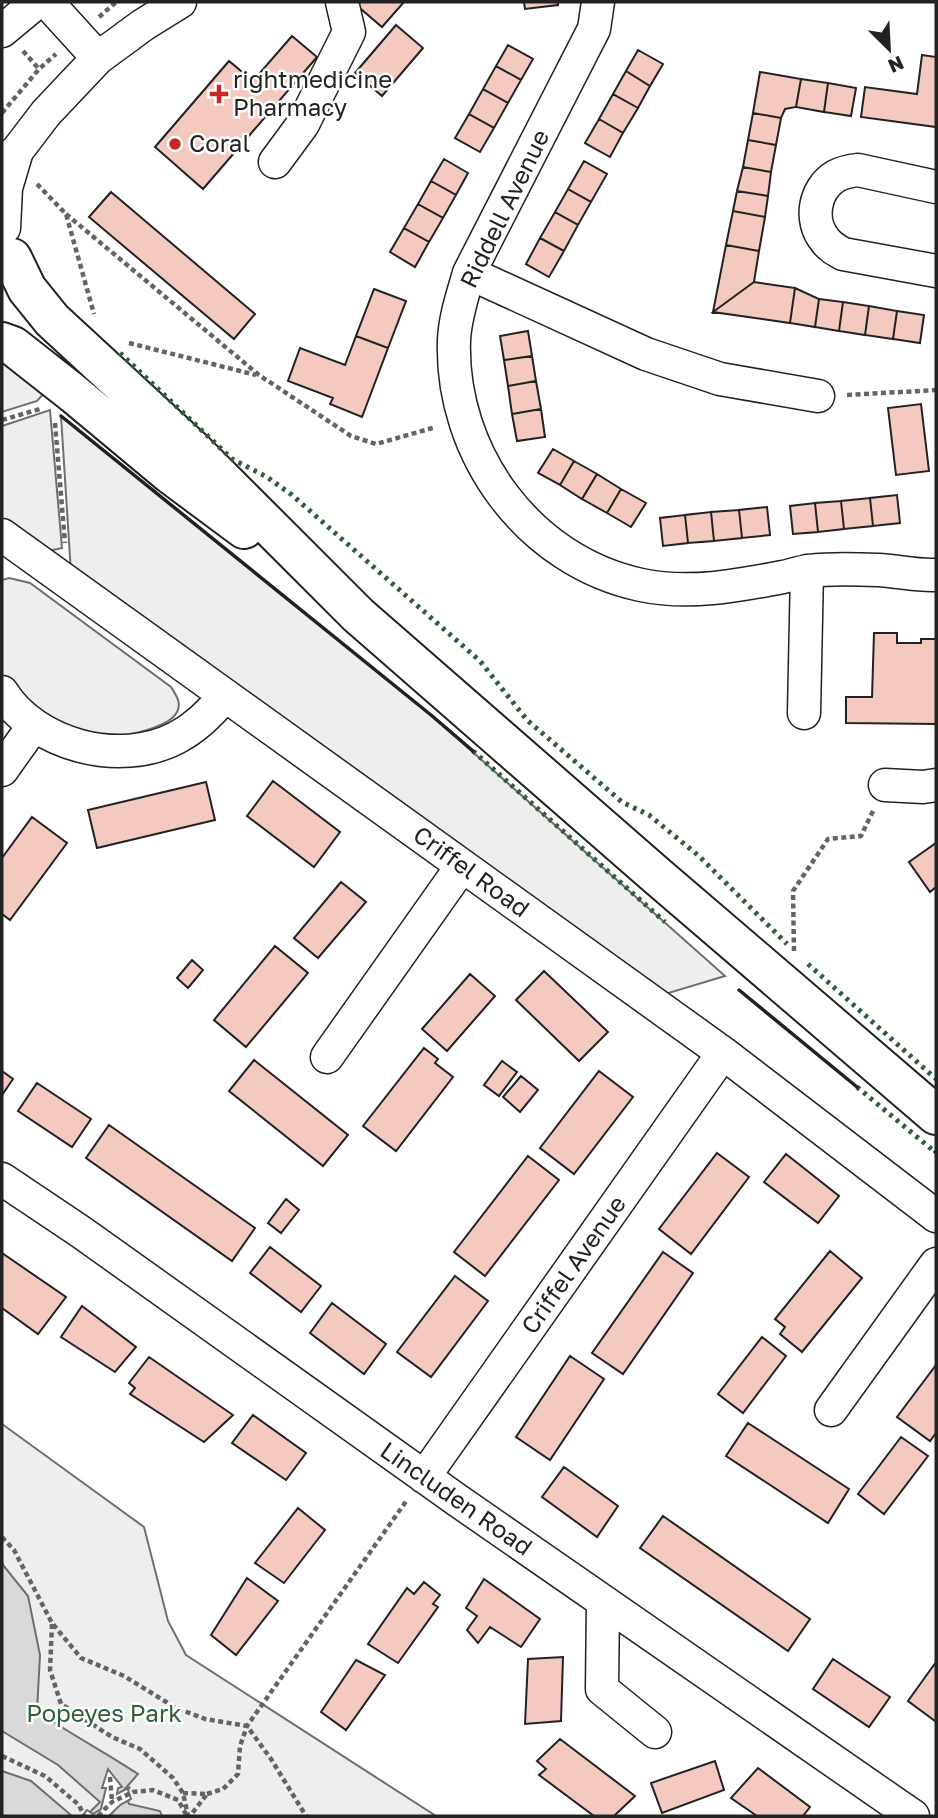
<svg xmlns="http://www.w3.org/2000/svg" width="938" height="1818" font-family="'Golos Text',sans-serif">
	<rect width="100%" height="100%" fill="#fff"/>
	<!-- green -->
	<path fill="#eee" stroke="#6f6f6f" stroke-width="2" d="M2,359L48,389L37,401L2,412Z
		M50,410L62,548L53,550L47,554L2,522V426Z
		M61,416L431,715L725,976L662,995L71,573Z
		M9,578L30,583L171,687C176,695 182,703 177,712C169,729 113,740 97,737C87,734 42,718 36,713C23,703 13,689 2,678V580Z
		M2,1424L144,1527L168,1621L186,1655L436,1816H2Z"/>
	<!-- water -->
	<path fill="#d9d9d9" stroke="#6f6f6f" stroke-width="2" d="M2,1561L3,1565L28,1596L40,1655L37,1711C70,1734 105,1752 138,1774L124,1790L129,1804L160,1811L162,1816H86L100,1802L58,1765L2,1731Z
		M2,1771L31,1781L72,1816H2Z"/>
	<!-- pier -->
	<path fill="#fff" stroke="#6f6f6f" stroke-width="2" d="M108,1769L122,1787L118,1788L117,1794L130,1787L128,1790L131,1799L120,1805L109,1816H82L87,1810L93,1814L101,1809L106,1788H102Z"/>
	<!-- building -->
	<path fill="#f3c9c0" stroke="#222" stroke-width="2" d="M357,2H404L382,27L355,4Z
		M524,2H558V5L525,9Z
		M396,25L423,48L382,96L355,73Z
		M292,36L317,57L203,189L155,147L229,61L253,81Z
		M508,45L533,59L521,80L496,66Z
		M638,50L663,64L650,86L626,71Z
		M922,55L936,57V127L861,117L865,87L917,94Z
		M496,66L521,80L508,103L483,89Z
		M626,71L650,86L638,108L613,94Z
		M760,72L801,79L796,107L785,109L781,118L753,113Z
		M801,79L828,83L824,112L796,107Z
		M828,83L856,88L851,116L824,112Z
		M483,89L508,103L494,128L469,114Z
		M613,94L638,108L623,133L599,119Z
		M753,113L781,118L776,145L748,140Z
		M469,114L494,128L480,152L455,138Z
		M599,119L623,133L610,157L585,143Z
		M748,140L776,145L771,172L743,167Z
		M444,159L468,173L456,195L431,181Z
		M584,161L607,174L591,202L568,189Z
		M743,167L771,172L768,196L737,191Z
		M431,181L456,195L443,218L418,204Z
		M568,189L591,202L578,225L555,212Z
		M737,191L768,196L765,217L733,211Z
		M111,192L255,314L234,339L89,217Z
		M418,204L443,218L429,242L404,228Z
		M733,211L765,217L759,251L726,245Z
		M555,212L578,225L564,251L540,238Z
		M404,228L429,242L415,267L390,252Z
		M540,238L564,251L549,277L526,264Z
		M726,245L759,251L754,282L713,312Z
		M754,282L795,288L790,323L713,312Z
		M795,288L819,299L815,327L790,323Z
		M374,289L406,301L388,348L356,336Z
		M819,299L843,302L839,331L815,327Z
		M843,302L869,306L865,335L839,331Z
		M869,306L897,311L893,339L865,335Z
		M897,311L924,315L920,343L893,339Z
		M528,331L532,356L504,360L500,336Z
		M356,336L388,348L362,417L330,404L333,398L288,381L300,348L345,365Z
		M532,356L536,381L508,386L504,360Z
		M536,381L541,409L512,414L508,386Z
		M921,404L929,471L896,475L888,408Z
		M541,409L545,437L517,441L512,414Z
		M553,449L574,461L560,485L538,473Z
		M574,461L597,474L582,499L560,485Z
		M597,474L621,489L607,513L582,499Z
		M621,489L646,503L631,527L607,513Z
		M897,495L900,523L873,526L870,498Z
		M870,498L873,526L844,529L841,501Z
		M841,501L844,529L818,532L815,503Z
		M815,503L818,532L793,534L790,506Z
		M767,507L770,535L742,538L739,510Z
		M739,510L742,538L714,541L711,512Z
		M711,512L714,541L688,543L685,515Z
		M685,515L688,543L663,546L660,518Z
		M874,633H897V643H921V639H936V724L846,723V697H872Z
		M273,781L340,832L314,867L247,816Z
		M206,782L215,820L97,848L88,810Z
		M32,817L67,843L10,920L2,914V858Z
		M936,843V887L930,892L909,862Z
		M341,882L366,902L318,958L294,938Z
		M275,946L308,973L246,1047L214,1020Z
		M192,960L203,970L188,988L177,978Z
		M544,971L608,1032L579,1061L516,1000Z
		M470,974L495,996L447,1051L422,1029Z
		M424,1048L438,1059L435,1063L453,1077L396,1151L363,1126Z
		M254,1060L348,1135L323,1166L229,1091Z
		M502,1061L517,1072L499,1096L484,1085Z
		M2,1071L13,1079L2,1095Z
		M599,1071L633,1097L574,1174L540,1148Z
		M521,1076L538,1090L520,1112L503,1097Z
		M37,1083L91,1119L72,1147L18,1111Z
		M109,1125L255,1228L232,1261L86,1158Z
		M717,1153L749,1177L691,1254L659,1229Z
		M786,1154L839,1196L818,1223L764,1182Z
		M528,1156L559,1180L485,1276L454,1252Z
		M286,1199L299,1210L281,1233L268,1223Z
		M270,1247L321,1286L301,1312L250,1273Z
		M830,1251L862,1278L802,1352L780,1334L785,1327L775,1319Z
		M663,1252L693,1273L623,1374L592,1353Z
		M2,1253L66,1297L38,1334L2,1308Z
		M455,1276L488,1301L431,1377L397,1352Z
		M332,1303L386,1344L364,1374L310,1333Z
		M82,1306L136,1347L115,1372L61,1337Z
		M762,1337L786,1356L743,1413L718,1394Z
		M570,1356L604,1379L550,1460L516,1437Z
		M149,1357L233,1415L204,1442L130,1394L135,1388L129,1383Z
		M936,1365V1433L930,1441L897,1417Z
		M253,1415L306,1453L286,1480L232,1443Z
		M748,1423L849,1489L828,1523L726,1456Z
		M901,1437L928,1456L884,1514L858,1494Z
		M564,1467L618,1506L597,1537L542,1497Z
		M298,1508L325,1530L284,1583L255,1563Z
		M663,1516L810,1619L788,1651L640,1548Z
		M247,1578L278,1601L236,1655L211,1635Z
		M484,1579L540,1619L521,1647L490,1627L478,1643L467,1630L477,1616L466,1608Z
		M424,1582L440,1595L433,1604L438,1607L398,1663L368,1644L407,1588L414,1594Z
		M563,1657L561,1721L525,1724L528,1659Z
		M833,1659L890,1697L869,1727L813,1689Z
		M356,1660L385,1675L346,1730L321,1712Z
		M936,1662V1719L935,1721L908,1701Z
		M560,1739L635,1796L614,1816H594L539,1775L546,1769L537,1761Z
		M715,1761L724,1790L662,1813L651,1783Z
		M758,1768L810,1807L803,1816H757L731,1798Z"/>
	<g fill="none" stroke-linecap="round" stroke-linejoin="round">
		<defs>
			<path id="minor" d="M598,2L594,29L469,273C463,294 455,317 454,340C450,454 529,561 641,585C689,595 736,586 783,577C792,575 801,572 809,571C831,568 856,569 878,570C897,571 917,576 936,575
				M2,31L37,2L48,3L98,58
				M2,162L17,151L46,113L98,58L143,25L180,2
				M275,162L303,124L349,32L342,2
				M936,187L858,170C850,171 843,172 836,176C814,189 809,221 825,240C830,247 836,250 843,254L936,271
				M4,228L6,188L17,151
				M469,273L646,354L720,379L818,396
				M2,535L723,1053L936,1216
				M2,692C36,746 120,767 176,738C197,727 211,713 225,695
				M804,713L807,571
				M2,770L34,725
				M885,785L923,787L936,785
				M327,1057L462,866
				M2,1179L81,1232L457,1500L913,1816
				M831,1410L936,1264
				M424,1477L723,1053
				M603,1602L602,1689L655,1732"/>
			<path id="highway" d="M12,258L27,289L52,320L194,451L358,615L656,875L936,1115
				M2,342L13,346L74,394L170,474L244,529"/>
		</defs>
		<!-- minor casing -->
		<use href="#minor" stroke="#222" stroke-width="35"/>
		<!-- highway casing -->
		<use href="#highway" stroke="#222" stroke-width="42"/>
		<!-- path -->
		<path stroke="#646464" stroke-width="4.5" stroke-dasharray="5 3.5" stroke-linecap="butt" d="M99,17L116,2
			M23,51L39,69
			M2,113L39,69L56,54
			M37,184L66,214L94,314
			M66,214L259,375L351,436L376,444L436,427
			M129,343L256,375
			M847,395L936,390
			M2,420L40,409
			M55,423L65,543
			M794,951L793,891L828,839L861,836L873,811
			M2,1537L14,1550L52,1623L81,1658L124,1676L176,1708L205,1719L247,1726L271,1759L306,1816
			M52,1624L50,1670L61,1704L112,1737L140,1749L173,1778L183,1793L188,1816
			M2,1756L45,1776L79,1805L84,1816
			M110,1777L112,1802
			M183,1793L207,1794L190,1816
			M207,1794L223,1789L238,1774L240,1746L247,1726L407,1500
			M98,1816L112,1802L133,1792L153,1790L178,1800L187,1816"/>
		<!-- minor -->
		<use href="#minor" stroke="#fff" stroke-width="32"/>
		<!-- highway -->
		<use href="#highway" stroke="#fff" stroke-width="38"/>
		<!-- hedge -->
		<path stroke="#2f5e38" stroke-width="5" stroke-dasharray="3.5 5" stroke-linecap="butt" d="M120,353L232,459L267,477L292,495L480,661L527,720L622,802L649,815L699,856L787,944
			M473,751L665,922
			M808,964L936,1079
			M857,1087L935,1152"/>
		<!-- wall -->
		<path stroke="#222" stroke-width="3.5" d="M61,416L431,715L473,751
			M739,990L857,1087
			M935,1152L936,1153"/>
	</g>
	<!-- markers -->
	<g fill="#c62828" stroke="#fff" stroke-width="2.5">
		<path d="M215.5 83.5h7v7h7v7h-7v7h-7v-7h-7v-7h7z"/>
		<circle cx="175" cy="144" r="7"/>
	</g>
	<g text-anchor="middle" stroke-width="5" stroke-linejoin="round" paint-order="stroke">
		<!-- poi labels -->
		<g font-size="24" fill="#222" stroke="#fff" text-anchor="start">
			<text x="233" y="88">rightmedicine<tspan x="233" dy="28">Pharmacy</tspan></text>
			<text x="189" y="152">Coral</text>
		</g>
		<!-- street labels -->
		<g font-size="24" fill="#222" stroke="#fff">
			<text transform="translate(505 209) rotate(-64)" y="8">Riddell Avenue</text>
			<text transform="translate(471 872) rotate(36)" y="8">Criffel Road</text>
			<text transform="translate(574 1265) rotate(-55)" y="8">Criffel Avenue</text>
			<text transform="translate(456 1499) rotate(35)" y="8">Lincluden Road</text>
		</g>
		<!-- park labels -->
		<g font-size="24" fill="#2f5e38" stroke="#fff">
			<text x="104" y="1722">Popeyes Park</text>
		</g>
	</g>
	<!-- border -->
	<rect width="938" height="1818" fill="none" stroke="#222222" stroke-width="7"/>
	<!-- north arrow -->
	<g transform="translate(889 49) rotate(156)" stroke="#ffffff" stroke-width="5" paint-order="stroke">
	<path d="M0-5L12 26L0 18L-12 26Z" fill="#222222"/>
	<text y="-10" font-size="19" font-weight="bold" text-anchor="middle" fill="#222222">N</text>
	</g>
</svg>
